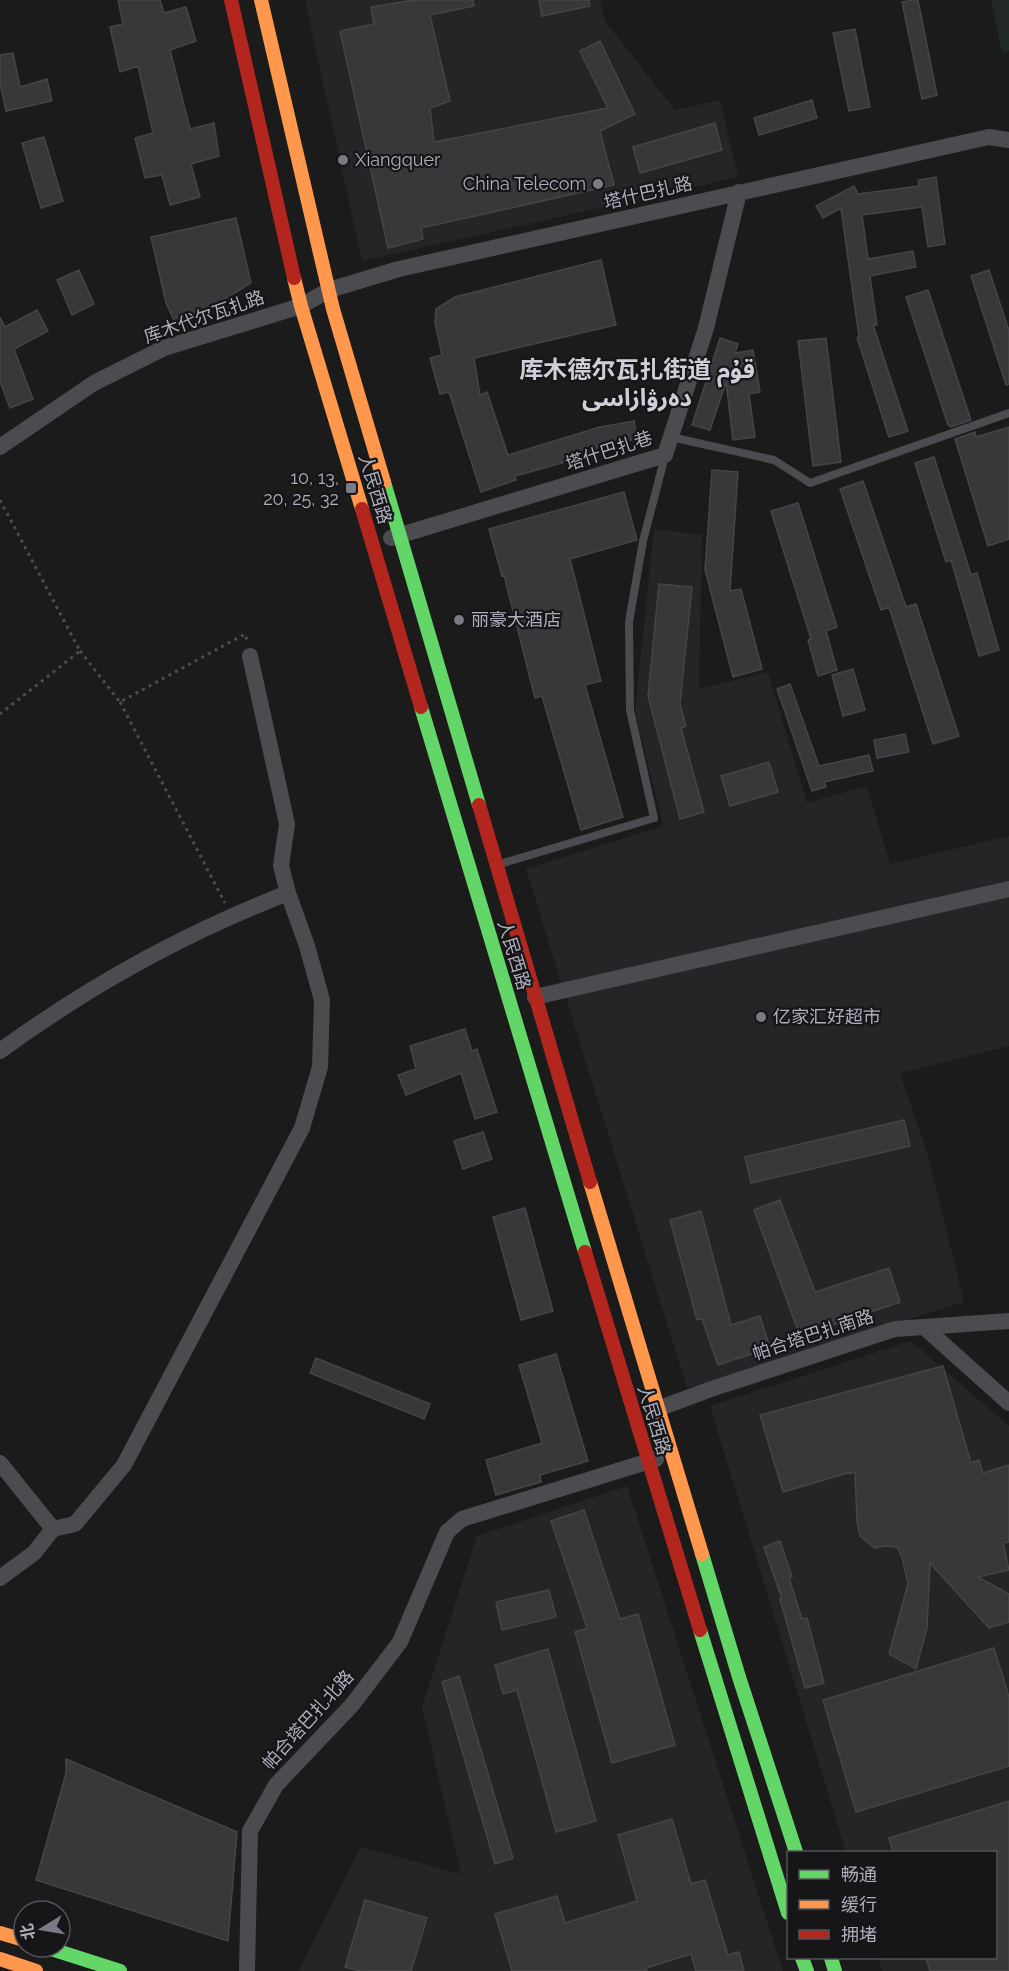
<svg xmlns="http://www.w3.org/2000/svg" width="1009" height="1971" font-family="Raleway,'Noto Sans Arabic','Noto Sans SC',sans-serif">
	<rect width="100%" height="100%" fill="#1b1b1c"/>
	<!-- built -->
	<path fill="#252528" d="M305,0H600L605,21L675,110L720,100L738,177L362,261Z
		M654,529L702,535L699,689L768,672L807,803L867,786L890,864L1009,836V1046L900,1073L928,1155L964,1302L687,1388L526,869L663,826L635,711Z
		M911,1341L1009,1426V1971H882L878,1958H996V1852H846L710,1406Z
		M627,1486L783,1971H299L361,1847L461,1874L422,1707L477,1536Z"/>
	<!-- green -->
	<path fill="#212924" d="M991,0H1009V51L1002,53Z"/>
	<!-- building -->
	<path fill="#38383a" stroke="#444548" stroke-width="1.5" d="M118,0H160L164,13L186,7L196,41L170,50L190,129L214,123L219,156L191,164L200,197L170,205L162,175L145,178L135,138L153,133L138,66L120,72L110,27L123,24Z
		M414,0H473L474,6L430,15L450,101L430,108L434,142L608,108L580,51L600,41L635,114L600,131L614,185L421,228L423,239L388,248L340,31L374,24L371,7Z
		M539,0H589L590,6L542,16Z
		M913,0H918L937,95L922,99L902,2Z
		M855,29L870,107L849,111L833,33Z
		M13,53L20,87L47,79L52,101L6,111L0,83V55Z
		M812,100L817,118L759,135L754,118Z
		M715,123L722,150L640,173L633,147Z
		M44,137L63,201L41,208L22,143Z
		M936,177L945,244L928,247L922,207L862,215L868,259L913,251L916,267L870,276L877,325H873L908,431L889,437L857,338L859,337L841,208L823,218L816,206L854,186L858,194L919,186L918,180Z
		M236,218L251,283L213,306L175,322L166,303L151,237Z
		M601,260L616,325L474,358L480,395L487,392L508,455L600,427L634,421L637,439L596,447L598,453L515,476L516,480L481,492L449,392L440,394L430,358L442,355L435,323L436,309L455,297Z
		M79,270L94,304L72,315L57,280Z
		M989,270L1009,331V384L1006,385L971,276Z
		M928,290L971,420L951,427L948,425L906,297Z
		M37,310L48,331L14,349L33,399L10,408L0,381V317L5,327Z
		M720,338L738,344L735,353L753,350L760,392L749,394L755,437L733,440L726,382L710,430L692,425Z
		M826,338L841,462L813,466L798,341Z
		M1009,427V539L988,546L955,439L975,432L976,437Z
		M934,457L971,575L977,573L999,650L979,656L951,560L946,562L915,463Z
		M712,470L738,472L730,591L741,589L762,669L733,677L705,570Z
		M863,481L906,607L916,604L959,736L933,744L889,607L881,610L840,489Z
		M624,492L637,540L570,559L601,681L585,685L623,817L581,830L542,696L535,698L504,575L502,576L489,529Z
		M798,503L837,627L826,631L837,670L818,676L808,640L811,639L771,511Z
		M659,584L692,587L680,704L686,726L681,728L704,812L680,819L648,696Z
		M853,669L865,710L843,716L832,675Z
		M790,684L819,766L869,755L873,771L824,782L826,787L812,791L777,689Z
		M905,734L909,752L877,758L874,740Z
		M769,762L778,792L730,806L721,776Z
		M465,1029L472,1051L477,1049L497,1112L475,1119L461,1073L406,1095L398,1075L416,1069L410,1046Z
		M904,1120L910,1146L751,1183L745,1157Z
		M483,1132L492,1159L463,1169L454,1141Z
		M780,1200L815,1292L889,1268L900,1302L800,1336L754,1210Z
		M525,1208L553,1311L521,1320L493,1217Z
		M701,1211L731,1325L760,1316L770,1348L718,1365L702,1319L697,1320L670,1220Z
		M556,1354L588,1461L540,1475L541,1482L496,1495L486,1460L542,1443L519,1365Z
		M316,1358L430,1404L424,1419L310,1373Z
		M943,1366L971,1463L979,1460L983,1473L1009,1465V1542L1003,1543L1009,1570L978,1577L1009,1594V1622L989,1628L930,1563L927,1628L916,1669L889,1654L908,1584L902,1557L897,1547L886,1546L875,1548L860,1536L857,1521L855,1472L851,1473V1472L783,1492L760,1415Z
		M584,1510L620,1619L638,1614L675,1745L612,1763L575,1632L587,1628L551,1521Z
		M780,1541L792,1577L789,1578L802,1619L807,1618L824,1683L805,1688L780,1599H782L764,1547Z
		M549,1590L556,1617L502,1630L496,1602Z
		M994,1648L1009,1697V1766L856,1812L823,1700Z
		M548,1649L596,1821L556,1832L517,1690L503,1694L495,1665Z
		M459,1676L513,1858L495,1864L442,1682Z
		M66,1759L237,1832L228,1941L36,1880L66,1773Z
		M1009,1801V1971H930L926,1958H996V1852H893L889,1838Z
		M672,1819L691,1884L705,1880L728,1955L739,1952L744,1971H696L691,1954L646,1968L647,1971H512L495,1914L557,1896L565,1923L637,1901L618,1835Z
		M365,1900L427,1918L411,1971H360L345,1967Z"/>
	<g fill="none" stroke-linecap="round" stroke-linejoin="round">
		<!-- path -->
		<path stroke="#4c4c51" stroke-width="3" stroke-dasharray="3 4.5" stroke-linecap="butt" d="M0,500L80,651L0,714
			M80,651L120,702L245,634L247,640
			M120,702L225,903"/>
		<!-- lane -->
		<path stroke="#4b4c4f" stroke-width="8" d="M671,437L774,460L810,483L1009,413
			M500,864L654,818L630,710L629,622L643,541L665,456"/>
		<!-- street -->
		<path stroke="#4b4c4f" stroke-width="16" d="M0,447L94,383L164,348L301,306L329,290L399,269L989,137L1009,140
			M391,538L665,455L706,328L739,192
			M535,997L1009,889
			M0,1051C89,986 185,933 288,893
			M924,1327L1009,1403
			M652,1411L711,1389L895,1329L1009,1321
			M0,1463L53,1529
			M0,1578L34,1553L53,1529L75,1524L124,1465L302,1128L320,1067L322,1000L307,946L288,893L281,866L287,824L250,656
			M247,1971L250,1831L276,1785L352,1705L400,1642L447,1532L462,1519L656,1459"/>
		<!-- fast -->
		<path stroke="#63d668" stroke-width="14" d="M384,482L479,805
			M421,707L585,1252
			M702,1554L739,1677L796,1852
			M700,1630L788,1913
			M45,1947L120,1971
			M802,1958L807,1971
			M831,1958L835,1971"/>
		<!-- slow -->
		<path stroke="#ff974d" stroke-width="14" d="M261,0L333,309L384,482
			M294,278L301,306L362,509
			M590,1182L702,1554
			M0,1933L24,1940
			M0,1959L36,1971"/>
		<!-- jam -->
		<path stroke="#b3261e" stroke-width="14" d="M231,0L294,278
			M362,509L421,707
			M479,805L590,1182
			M585,1252L700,1630"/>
	</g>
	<!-- markers -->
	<g fill="#7a7b84" stroke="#161518" stroke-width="2">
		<circle cx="343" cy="160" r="6"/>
		<circle cx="598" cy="184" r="6"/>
		<rect x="345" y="482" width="12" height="12" rx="3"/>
		<circle cx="459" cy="620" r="6"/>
		<circle cx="761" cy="1017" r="6"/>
	</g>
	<g text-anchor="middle" stroke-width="4.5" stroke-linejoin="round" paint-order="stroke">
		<!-- poi labels -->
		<g font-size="18" fill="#adafbc" stroke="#161518" text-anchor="start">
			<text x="355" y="166">Xiangquer</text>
			<text x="586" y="190" text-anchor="end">China Telecom</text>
			<text x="339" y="484" text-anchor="end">10, 13,<tspan x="339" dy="21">20, 25, 32</tspan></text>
			<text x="471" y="626">丽豪大酒店</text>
			<text x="773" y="1023">亿家汇好超市</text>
		</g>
		<!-- street labels -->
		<g font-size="18" fill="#adafbc" stroke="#161518">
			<text transform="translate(648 193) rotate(-13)" y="6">塔什巴扎路</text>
			<text transform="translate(204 317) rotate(-19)" y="6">库木代尔瓦扎路</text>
			<text transform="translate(609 451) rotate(-18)" y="6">塔什巴扎巷</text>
			<text transform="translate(375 489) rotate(73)" y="6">人民西路</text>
			<text transform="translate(514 955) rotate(73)" y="6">人民西路</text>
			<text transform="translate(813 1335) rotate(-18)" y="6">帕合塔巴扎南路</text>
			<text transform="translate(654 1420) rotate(73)" y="6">人民西路</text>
			<text transform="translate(308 1720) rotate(-48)" y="6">帕合塔巴扎北路</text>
		</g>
		<!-- district labels -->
		<g font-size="24" font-weight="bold" fill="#cecfd8" stroke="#161518">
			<text x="637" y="378">库木德尔瓦扎街道 قۇم<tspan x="637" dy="28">دەرۋازاسى</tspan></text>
		</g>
	</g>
	<!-- legend -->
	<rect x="787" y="1851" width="210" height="108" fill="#161518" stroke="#52535a" stroke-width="1.5"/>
	<rect x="799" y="1870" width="30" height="9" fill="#63d668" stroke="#52535a" stroke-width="1.5"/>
	<text x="841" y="1881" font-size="18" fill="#adafbc">畅通</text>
	<rect x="799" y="1900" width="30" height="9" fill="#ff974d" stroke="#52535a" stroke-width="1.5"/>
	<text x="841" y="1911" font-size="18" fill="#adafbc">缓行</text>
	<rect x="799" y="1930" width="30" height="9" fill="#b3261e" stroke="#52535a" stroke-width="1.5"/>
	<text x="841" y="1941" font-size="18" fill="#adafbc">拥堵</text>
	<!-- north arrow -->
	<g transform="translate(42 1929) rotate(259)"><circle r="28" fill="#161518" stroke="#52535a" stroke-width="1.5"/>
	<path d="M0-4.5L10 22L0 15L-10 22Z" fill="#7a7b84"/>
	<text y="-9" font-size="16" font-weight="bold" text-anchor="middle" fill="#adafbc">北</text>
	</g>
</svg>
